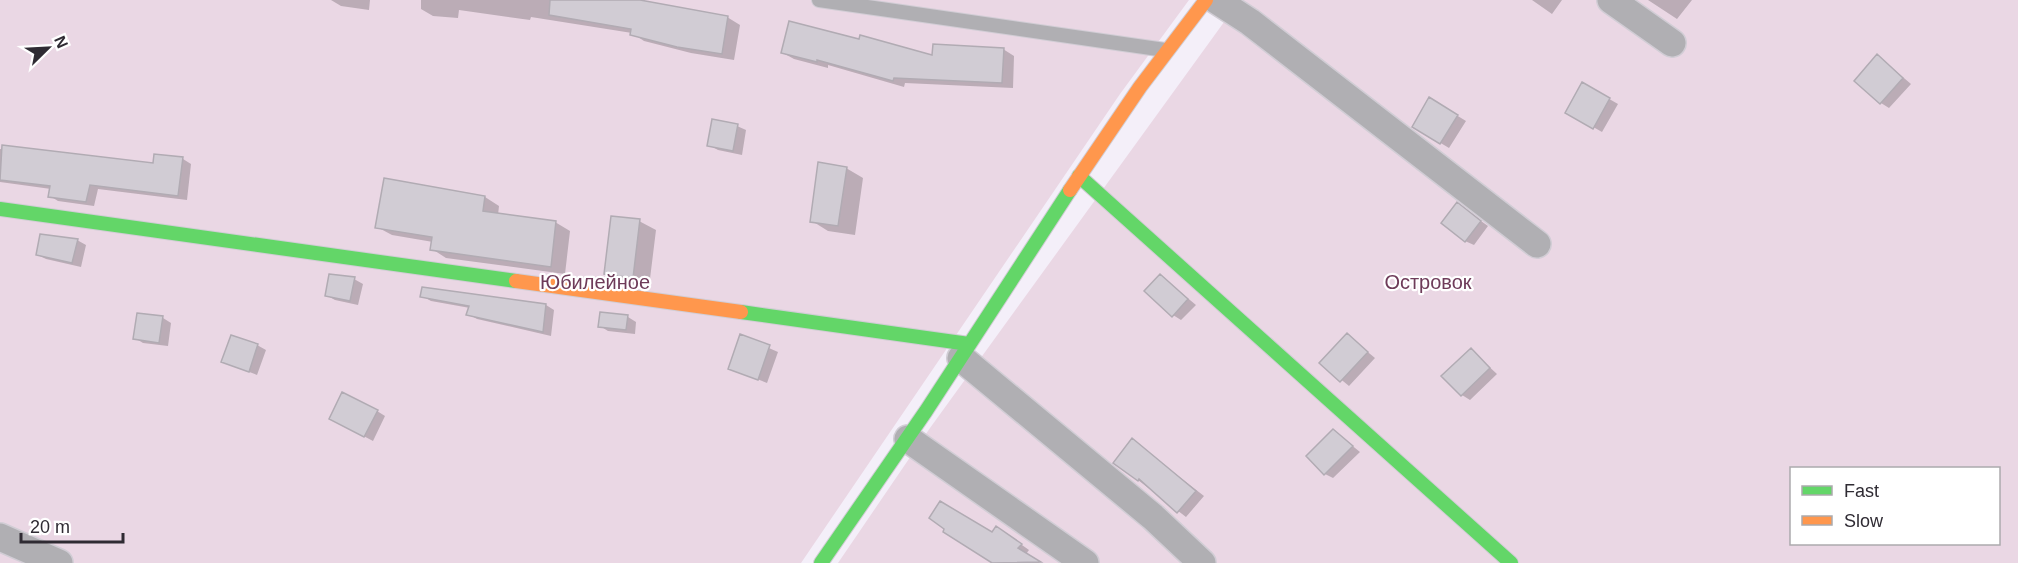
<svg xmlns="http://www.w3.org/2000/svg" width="2018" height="563" font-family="Helvetica,sans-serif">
	<rect width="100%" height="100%" fill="#f4eff9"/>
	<!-- green -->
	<path fill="#ead7e4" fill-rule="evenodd" d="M0,0H1189L1120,94L801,563H0Z
		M1240,0H2018V563H838L930,428ZM1792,468H1998V544H1792Z"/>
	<!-- shadow -->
	<path fill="#0003" d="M331,0H370L369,10L341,6Z
		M421,0H634L727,17L740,25L734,60L691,53L644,41L632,33L531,17L530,20L459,10L458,18L433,16L421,9Z
		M1532,0H1562L1552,14Z
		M1648,0H1692L1677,19Z
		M1003,49L1014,56L1013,88L905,83L904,87L828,65V68L794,59L783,53L933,57Z
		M1878,56L1911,84L1889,108L1881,103Z
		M1583,84L1618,104L1602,132L1567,112Z
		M1430,99L1466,121L1449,148L1414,127Z
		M737,126L746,130L742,155L718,150L709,145Z
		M0,149L155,165L156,155L183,159L191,164L187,200L98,189L94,206L58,201L50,196L51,189L0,182Z
		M846,168L863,178L855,235L828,231L812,221Z
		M485,197L499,206L498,215L555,222L570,231L565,274L446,258L432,249L433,242L392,235L377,227Z
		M1457,204L1488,226L1474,245L1465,241Z
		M639,221L656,230L649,287L623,283L606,273Z
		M77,240L86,245L81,267L46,259L38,255Z
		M1161,276L1196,305L1181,320L1173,315Z
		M354,279L363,284L358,305L335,300L326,295Z
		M424,288L546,305L554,310L551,336L477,319L468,314L470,308L431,301L422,296Z
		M628,317L636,322L635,334L608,331L600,326Z
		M163,318L171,323L168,346L143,343L135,338Z
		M1347,335L1375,358L1349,386L1321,363Z
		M741,336L778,352L767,383L730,368Z
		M257,345L266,350L257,375L223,362Z
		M1471,350L1497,374L1470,400L1462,395Z
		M377,411L385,416L373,441L339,423Z
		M1334,431L1360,452L1333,478L1325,474Z
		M1132,440L1204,496L1186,517L1138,480Z
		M945,532L1005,533L1029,550L1026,554L1040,563H993Z"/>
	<!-- building -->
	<path fill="#d1ccd4" stroke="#b1abb3" stroke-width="1.5" d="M550,0H640L728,16L722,54L677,47L630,35L631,29L549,15Z
		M789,21L859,39L860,35L932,55L933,44L1004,48L1002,83L894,78L893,81L817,60V62L781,53Z
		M1877,54L1903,78L1880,104L1854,81Z
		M1582,82L1610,98L1593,129L1565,113Z
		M1429,97L1458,115L1440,144L1412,127Z
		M712,119L738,124L733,151L707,146Z
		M2,145L153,163L154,154L183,157L178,196L90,185L86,202L48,197L50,186L0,180Z
		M818,162L847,167L838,226L810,222Z
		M384,178L485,196L483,211L556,221L551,267L430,250L432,237L375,228Z
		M1457,202L1481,221L1465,242L1441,223Z
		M611,216L640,219L633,278L604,274Z
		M40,234L78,239L72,263L36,255Z
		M329,274L355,277L350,301L325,296Z
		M1160,274L1188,299L1172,317L1144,291Z
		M422,287L546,304L543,332L466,315L469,306L420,297Z
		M600,312L628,315L626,330L598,327Z
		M137,313L163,316L159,343L133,339Z
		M1347,333L1368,352L1340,382L1319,363Z
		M740,334L770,345L758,380L728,369Z
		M231,335L258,344L249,372L221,362Z
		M1471,348L1490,368L1461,396L1441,376Z
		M342,392L378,410L364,437L329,419Z
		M1333,429L1353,446L1324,475L1306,456Z
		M1132,438L1196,491L1177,513L1139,479L1138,481L1113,463Z
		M940,501L992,532L996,526L1022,544L1018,548L1041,562L992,563L943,532L944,529L929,518Z"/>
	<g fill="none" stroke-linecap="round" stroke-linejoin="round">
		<defs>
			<path id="lane" d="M819,0L1165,50"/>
			<path id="street" d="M1216,0L1250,22L1537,244
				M1611,0L1672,43
				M961,358L1153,517L1202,563
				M908,439L1085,563
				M0,537L59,563"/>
			<path id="fast" d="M1079,176L1511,563
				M0,209L516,281
				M741,312L969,344
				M821,563L926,411L1070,190"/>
			<path id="slow" d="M1070,190L1140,87L1206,0
				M516,281L741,312"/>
		</defs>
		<!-- lane casing -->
		<use href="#lane" stroke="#d1cdd5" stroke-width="16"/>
		<!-- street casing -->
		<use href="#street" stroke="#d1cdd5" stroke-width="30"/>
		<!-- fast casing -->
		<use href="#fast" stroke="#d1cdd5" stroke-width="16"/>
		<!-- slow casing -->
		<use href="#slow" stroke="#d1cdd5" stroke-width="16"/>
		<!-- lane -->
		<use href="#lane" stroke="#b0afb3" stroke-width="14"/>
		<!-- street -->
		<use href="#street" stroke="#b0afb3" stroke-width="27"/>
		<!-- fast -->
		<use href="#fast" stroke="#63d668" stroke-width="14"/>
		<!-- slow -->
		<use href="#slow" stroke="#ff974d" stroke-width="14"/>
	</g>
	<g text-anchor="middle" stroke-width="4.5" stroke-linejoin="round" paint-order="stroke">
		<!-- park labels -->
		<g font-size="20" fill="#6e3b59" stroke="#fff">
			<text x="595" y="289">Юбилейное</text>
			<text x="1428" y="289">Островок</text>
		</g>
	</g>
	<!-- legend -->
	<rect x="1790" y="467" width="210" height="78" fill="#ffffff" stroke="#acaaad" stroke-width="1.5"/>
	<rect x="1802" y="486" width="30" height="9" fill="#63d668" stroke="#acaaad" stroke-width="1.5"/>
	<text x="1844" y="497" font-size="18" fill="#2f2b33">Fast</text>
	<rect x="1802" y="516" width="30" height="9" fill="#ff974d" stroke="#acaaad" stroke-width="1.5"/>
	<text x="1844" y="527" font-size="18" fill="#2f2b33">Slow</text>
	<!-- north arrow -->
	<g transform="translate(48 48) rotate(66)" stroke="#ffffff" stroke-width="4.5" paint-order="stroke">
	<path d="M0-4.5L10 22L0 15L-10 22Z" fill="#2f2b33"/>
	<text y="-9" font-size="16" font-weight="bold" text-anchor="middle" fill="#2f2b33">N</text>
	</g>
	<!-- scale -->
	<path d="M21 533v9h102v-9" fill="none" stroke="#2f2b33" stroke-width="3"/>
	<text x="30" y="533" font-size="18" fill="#2f2b33" stroke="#ffffff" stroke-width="4.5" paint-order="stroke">20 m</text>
</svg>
